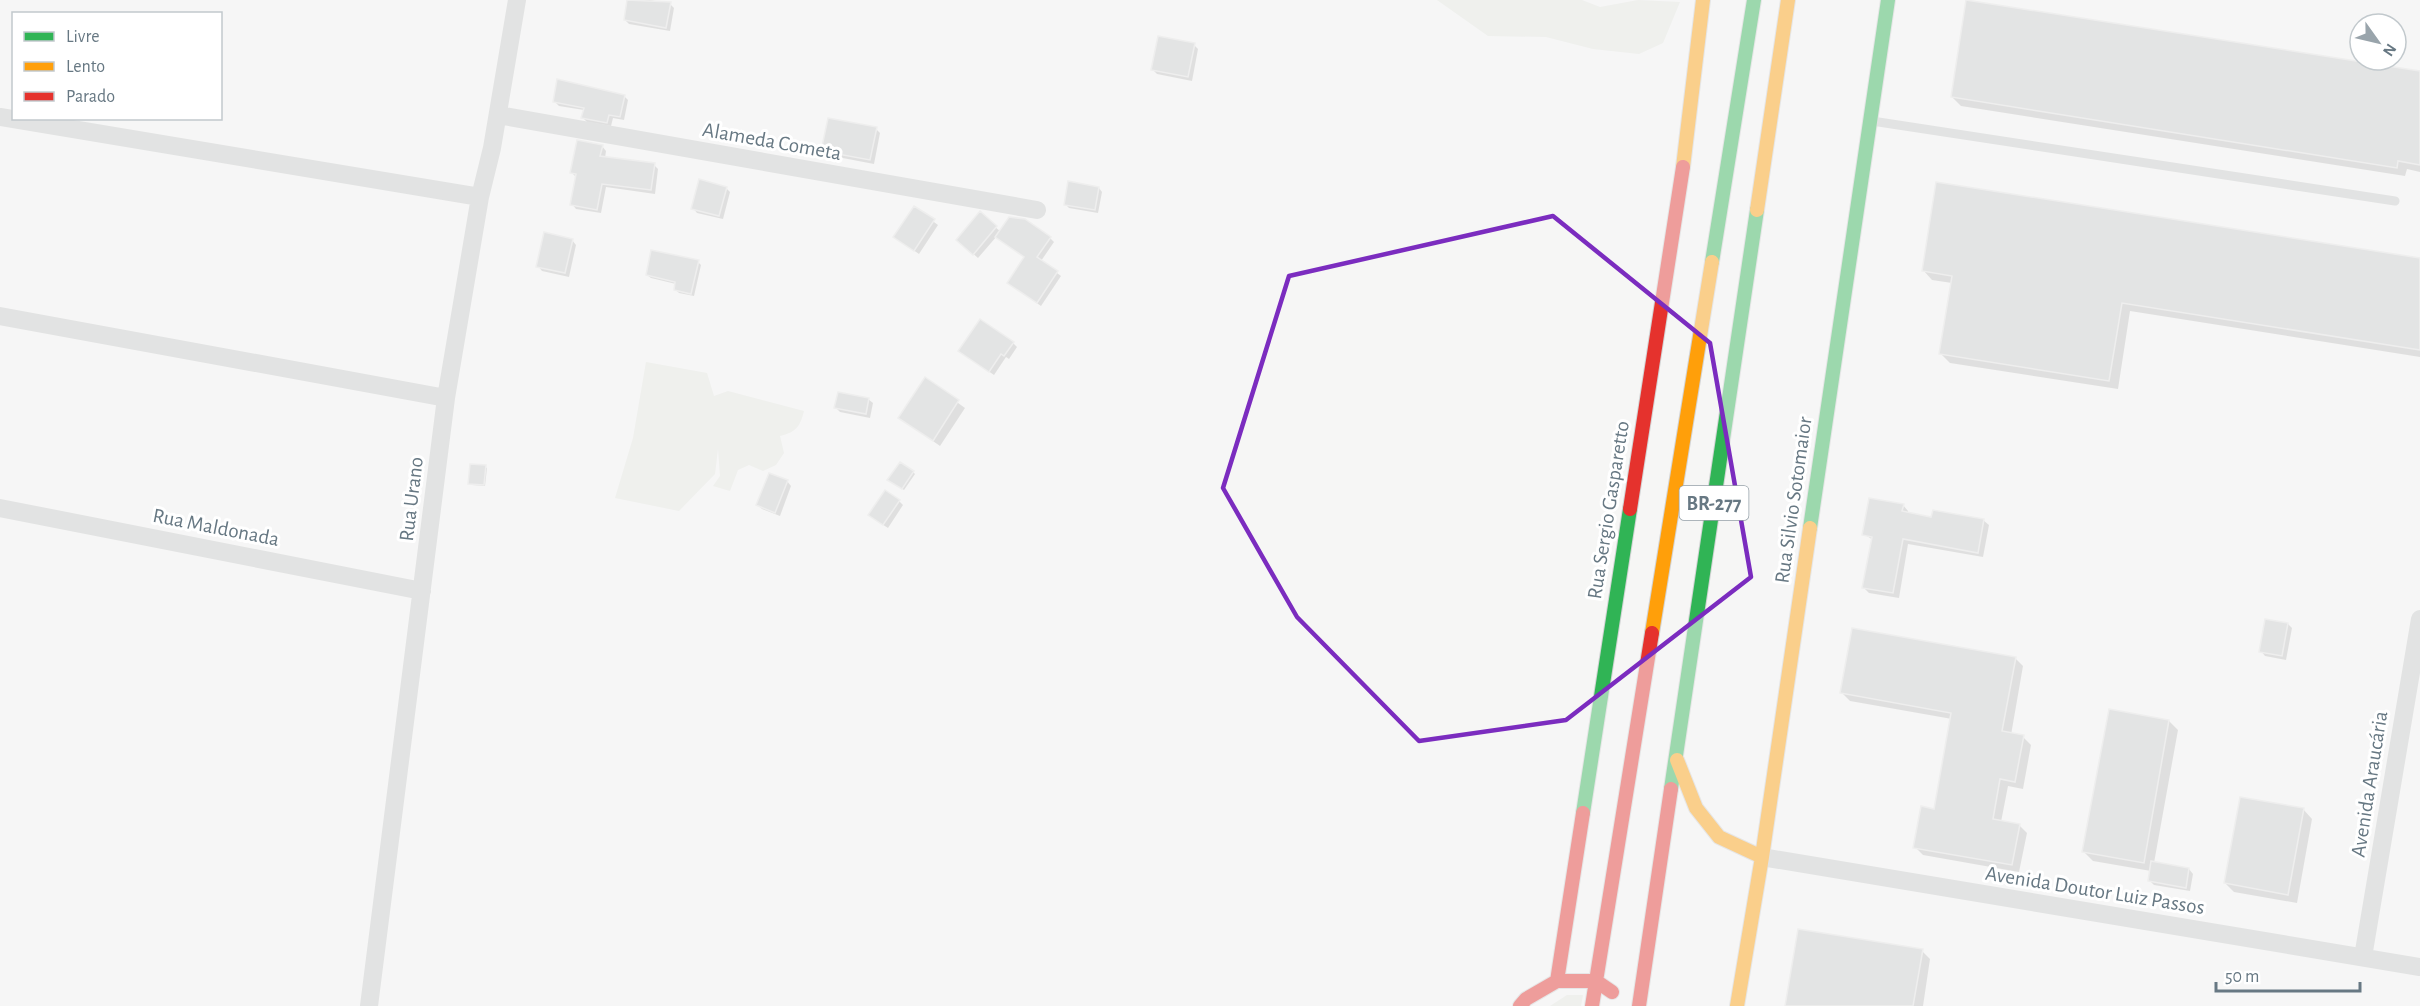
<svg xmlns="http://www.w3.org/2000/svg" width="2420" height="1006" font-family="'Alegreya Sans',sans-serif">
	<rect width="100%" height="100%" fill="#f6f6f5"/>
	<!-- green -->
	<path fill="#e6e8e3" d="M1437,0H1582L1600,7L1638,0L1680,2L1663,43L1639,54L1593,49L1546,37L1488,36Z
		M646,362L707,373L714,396L728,391L804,411C800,427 796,432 780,436L784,453L776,465L763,471L749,465L738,470L730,491L713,486L720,476L718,449L715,474L679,511L615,498L633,438Z
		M1567,995H1583L1581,1006H1550Z"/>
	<!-- shadow -->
	<path fill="#0003" d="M629,0H650L670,4L674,8L670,31L629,24L625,20Z
		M1194,45L1198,49L1192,81L1157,74L1153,70Z
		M2420,73V172L2407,169L2405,176L1961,106L1952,97Z
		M624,96L628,100L624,120L613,118L611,126L587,122L583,118L584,110L559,106L554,101Z
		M876,129L880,133L874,164L827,155L823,150Z
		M602,146L606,151L605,158L654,165L658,169L655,194L606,187L601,213L576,209L572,204L577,178L572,173Z
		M726,188L730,192L723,219L697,213L693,208Z
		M1099,188L1102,192L1098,213L1069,208L1065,204Z
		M915,208L938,225L919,254L900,241Z
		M980,214L1001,232L1050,238L1054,242L1041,261L1061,276L1041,306L1013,287L1026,257L997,236L978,258L962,244Z
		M572,240L576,245L569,277L542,271L538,266Z
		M2420,260V357L2130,311L2118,389L1950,363L1941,354L1952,283L1932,280L1923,270Z
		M698,262L701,265L694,296L679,293L675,289L676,284L651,278L647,275Z
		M1013,343L1017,347L1009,359L1006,357L994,375L965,355Z
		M925,379L965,408L940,446L900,418Z
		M868,399L873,403L870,418L840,412L836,408Z
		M485,467L487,468L485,486L472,485L470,483Z
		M913,472L915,474L904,490L891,482Z
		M787,481L791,486L780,516L762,509L758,505Z
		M899,501L903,505L888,528L874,519Z
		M1903,505L1908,511V514L1933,518L1983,520L1989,525L1983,557L1908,544L1899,598L1869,593L1864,588L1873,540L1864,534Z
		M2288,624L2292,628L2286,660L2265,656L2261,651Z
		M2015,658L2023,666L2011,735L2023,737L2031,745L2023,789L2008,786L2001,822L2019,825L2027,833L2019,872L1923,855L1915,847L1936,810L1952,719L1850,701L1842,693Z
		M2169,721L2178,730L2154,863L2189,869L2193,874L2190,891L2154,885L2149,880L2151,871L2093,861L2084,852Z
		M2303,809L2312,819L2297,903L2234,892L2225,883Z
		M1922,951L1930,959L1923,1006H1787Z"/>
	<!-- building -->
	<path fill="#cdcecf" stroke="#e5e5e4" stroke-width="1.5" d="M627,0L671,2L666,28L624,20Z
		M1966,0L2420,71V165L2398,161L2397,168L1951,97Z
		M1158,36L1195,43L1188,77L1151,70Z
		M557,79L625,95L620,117L609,115L607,123L581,118L584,108L553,102Z
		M828,118L877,127L870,160L821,151Z
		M577,140L603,145L600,156L655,163L651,190L602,184L597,210L570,205L576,174L570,173Z
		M699,179L727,187L719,216L691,209Z
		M1068,181L1099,187L1095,210L1064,205Z
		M1936,182L2420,258V350L2122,303L2109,381L1939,354L1952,276L1922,271Z
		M914,206L935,219L914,251L893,237Z
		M980,211L997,226L973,255L956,240Z
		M1009,217L1025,219L1051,237L1037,257L1058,271L1037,303L1007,283L1024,257L995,237Z
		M544,232L573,239L565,273L536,267Z
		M651,250L699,260L691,294L674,290L675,282L646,275Z
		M980,319L1014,342L1004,356L1001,354L989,372L958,351Z
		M925,377L959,400L933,441L898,418Z
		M838,392L869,398L866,414L834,408Z
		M900,462L914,471L902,489L887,480Z
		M470,464L486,465L484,485L468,484Z
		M769,473L788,480L775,513L756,505Z
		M885,490L900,500L883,525L868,515Z
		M1869,498L1904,504L1902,511L1931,517L1933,510L1984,519L1978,553L1903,539L1893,593L1862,588L1872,537L1862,535Z
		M2265,619L2288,623L2282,656L2259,652Z
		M1852,628L2016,657L2002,731L2024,735L2015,782L2000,779L1993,819L2020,824L2012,865L1913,848L1921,806L1934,809L1951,713L1840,693Z
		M2109,709L2169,720L2144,863L2082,852Z
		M2240,797L2304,808L2288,895L2224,883Z
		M2151,861L2189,868L2186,888L2148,881Z
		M1798,929L1923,949L1913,1006H1785Z"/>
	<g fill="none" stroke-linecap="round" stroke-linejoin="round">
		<defs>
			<path id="fast" d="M1712,262L1754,0
				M1810,528L1888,0
				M1671,789L1757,210
				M1583,813L1630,509"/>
			<path id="slow" d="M1683,167L1703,0
				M1757,210L1788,0
				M1652,633L1712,262
				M1677,760L1696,808L1719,837L1762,857
				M1737,1006L1762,857L1810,528"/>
			<path id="jam" d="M1630,509L1683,167
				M1557,981H1596L1612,992
				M1520,1006L1526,999L1557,981L1583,813
				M1592,1006L1652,633
				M1639,1006L1671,789"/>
		</defs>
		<!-- fast casing -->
		<use href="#fast" stroke="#d2d3d4" stroke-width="16"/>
		<!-- slow casing -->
		<use href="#slow" stroke="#d2d3d4" stroke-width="16"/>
		<!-- jam casing -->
		<use href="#jam" stroke="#d2d3d4" stroke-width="16"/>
		<!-- lane -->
		<path stroke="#cacccc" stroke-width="9" d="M1872,121L2395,201"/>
		<!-- street -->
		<path stroke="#cacccc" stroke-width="18" d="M498,115L1037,210
			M0,117L480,197
			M0,316L446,398
			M0,508L422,591
			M1762,857L2420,967
			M2363,957L2420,619
			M369,1006L446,398L480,197L492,148L517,0"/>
		<!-- fast -->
		<use href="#fast" stroke="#30b455" stroke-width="14"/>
		<!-- slow -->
		<use href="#slow" stroke="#ff9f0a" stroke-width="14"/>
		<!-- jam -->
		<use href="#jam" stroke="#e5322d" stroke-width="14"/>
	</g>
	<!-- marked area -->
	<path d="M0 0H2420V1006H0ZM1553,216L1710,343L1751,577L1566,720L1419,741L1297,617L1223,488L1289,276Z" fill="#f6f6f5" fill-opacity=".55" fill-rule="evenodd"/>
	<path fill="none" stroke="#7b2cbf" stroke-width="4.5" stroke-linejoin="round" d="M1553,216L1710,343L1751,577L1566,720L1419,741L1297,617L1223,488L1289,276Z"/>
	<g text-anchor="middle" stroke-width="6" stroke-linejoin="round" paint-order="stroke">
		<!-- shield labels -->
		<rect fill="#fff" stroke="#95a0a8" stroke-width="1.5" x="1679.5" y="486" width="69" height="34" rx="4.5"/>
		<g font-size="20" font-weight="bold" fill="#677883">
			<text x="1714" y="510">BR-277</text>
		</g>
		<!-- street labels -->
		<g font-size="21" fill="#677883" stroke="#fff">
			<text transform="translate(772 141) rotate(10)" y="7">Alameda Cometa</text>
			<text transform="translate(411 499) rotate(-83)" y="7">Rua Urano</text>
			<text transform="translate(1793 500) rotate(-82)" y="7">Rua Silvio Sotomaior</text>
			<text transform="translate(1608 510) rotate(-81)" y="7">Rua Sergio Gasparetto</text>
			<text transform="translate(216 527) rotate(11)" y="7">Rua Maldonada</text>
			<text transform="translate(2369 784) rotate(-81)" y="7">Avenida Araucária</text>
			<text transform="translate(2095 890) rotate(9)" y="7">Avenida Doutor Luiz Passos</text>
		</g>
	</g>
	<!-- legend -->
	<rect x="12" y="12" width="210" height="108" fill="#ffffff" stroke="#c2c9cd" stroke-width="1.5"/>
	<rect x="24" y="32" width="30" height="9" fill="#30b455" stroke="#c2c9cd" stroke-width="1.5"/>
	<text x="66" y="42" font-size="18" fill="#677883">Livre</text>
	<rect x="24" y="62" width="30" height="9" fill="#ff9f0a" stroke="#c2c9cd" stroke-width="1.5"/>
	<text x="66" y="72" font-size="18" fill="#677883">Lento</text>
	<rect x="24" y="92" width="30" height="9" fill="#e5322d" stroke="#c2c9cd" stroke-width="1.5"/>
	<text x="66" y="102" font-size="18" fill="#677883">Parado</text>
	<!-- north arrow -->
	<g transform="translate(2378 42) rotate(124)"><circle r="28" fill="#ffffff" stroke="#c2c9cd" stroke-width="1.5"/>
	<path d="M0-4.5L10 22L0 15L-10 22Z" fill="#99a4ab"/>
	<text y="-9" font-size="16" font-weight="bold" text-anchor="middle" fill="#677883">N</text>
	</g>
	<!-- scale -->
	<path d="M2216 982v9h144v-9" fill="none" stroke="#677883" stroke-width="3"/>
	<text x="2225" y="982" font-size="18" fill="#677883" stroke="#ffffff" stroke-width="4.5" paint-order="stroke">50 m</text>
</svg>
